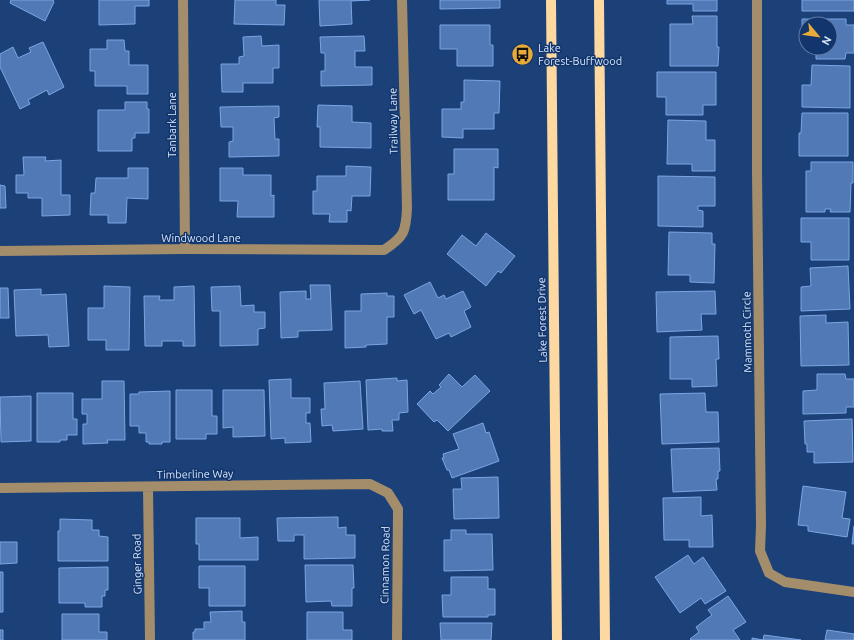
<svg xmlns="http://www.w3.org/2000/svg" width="854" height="640" font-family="Ubuntu,sans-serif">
	<rect width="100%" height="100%" fill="#1c4078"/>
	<!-- building -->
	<path fill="#5179b5" stroke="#7ba5e4" d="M11,0H53L54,2L45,21L10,3Z
		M99,0H149V6H135V24L99,25Z
		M235,0H276V5H285L284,25L234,24Z
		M319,0H370L351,1L352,24L320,26Z
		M440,0H500V8L440,9Z
		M667,0H717V11H693V4H667Z
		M802,0H854V11H802Z
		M692,16H717V47H719L718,66H670V24H693Z
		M802,19H846V25H854V53H846L845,59H816V48H830V24H806V42H802Z
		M440,25H490V45H493V66H457V49H440Z
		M261,36L262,46L279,45V68H273V83H243V92H222L221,64H239V57L244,56L243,37Z
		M364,36L365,51H355V67H372V85L321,86V71H325V53H321L320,37Z
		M107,40H124L125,51H129V65H148V94H127V86H95V71H90V49H107Z
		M43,42L64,87L49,95L47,90L28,100L30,104L20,109L0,67V54L13,47L18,58L31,52L29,48Z
		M812,65L850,66V108L802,107V85H811Z
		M657,72H716V105H703V115H666V97H657Z
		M464,80L500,81L499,113H494V129H463V138L442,137V109H461V102H464Z
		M125,102H147V109H149V133H135V138H132V151H98V110H125Z
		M318,105L352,106V122L371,123V148L320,147V127H317Z
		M279,106V117L274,118L275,139H279V156L229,157V142L233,141V127H221L220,107Z
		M802,113H848V156H799V133H801Z
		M668,120L706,121V140H715V171H692V164H667Z
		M454,149H498V168L494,167V200H448V174H454Z
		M23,157H46L45,161L61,160V195H70V215L42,216V198H28V193H16V175H24Z
		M811,162H853V183H851L850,212H830L831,209H825V212H806V171H811Z
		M346,166L371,167L370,196H352L351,211L347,210V222H329L330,214H313V191H317V176H346Z
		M128,168H148V199L127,198L126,223H108V215H90L91,193H95L96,178H128Z
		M220,168H243V175H271V196L274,195V217H237L238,201H220Z
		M658,176L715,177V206H698V210L703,211V227L658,226Z
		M0,185L5,186L6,208H0Z
		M801,218H849V260H811V242H801Z
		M669,232L712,233V244H715L714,283L690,282V275H668Z
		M486,233L515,256L501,273L498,271L486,286L447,254L462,235L476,246Z
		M848,266L850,309L801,311V287L811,286L810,268Z
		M430,282L438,298L444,295L446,299L463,291L471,307L464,311L471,327L451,337L449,333L436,339L421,310L414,314L404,295Z
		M310,285H330L332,330L298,331V337L281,338L280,292L306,291V299H311Z
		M104,286L130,287L129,350H106V340H88V308H104Z
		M194,286L195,346H183V341H162V346H145L144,296H160L159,300H174V287Z
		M240,286L241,306L254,305V312H265V328L258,329V345L220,346V311H212L211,287Z
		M0,288H8L9,318H0Z
		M41,289V295L66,294L69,346L49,347L48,335L16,336L14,290Z
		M715,291L716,314H701L702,330L657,332L656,292Z
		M387,293V296H394V317H387V344L366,345V347L345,348V311H361V294Z
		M826,315V323L848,322L849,365L801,366L800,316Z
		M718,336L719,359H716L717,386L692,387V379H670V337Z
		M449,374L462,387L475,375L490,391L448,431L437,420L434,422L417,404L430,391L433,394L441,387L439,385Z
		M817,374H845L846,379H854V407H846V413L803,414V391L817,390Z
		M397,378V381L407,380L408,412L399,413V420H392L393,431H382V429L368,430L366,380Z
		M291,379V398H310V413H306V423H310L311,442L285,443V438L271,439L269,380Z
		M102,381H124L125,440H107L108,443L83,444V424H87V414H82V399H102Z
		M360,381L363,429L333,431L332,425L322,426L321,409H325L324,383Z
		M176,390H212V416H217V434H206V439H176Z
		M223,390H264L265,436L233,437V427L223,428Z
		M170,391V442H162V444H149V442H146V433H139V426H130V394H139V392Z
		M37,393H73V419H77V435H67V440H60V442H37Z
		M705,393L706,412H718L719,442L662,444L660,394Z
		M31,396V441L1,442L0,397Z
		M852,419L853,462L814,463V452H807V444H805L804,421Z
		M483,423L486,433L489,432L499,461L452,478L449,470H447L442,458H444L443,454L459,449L453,434Z
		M719,448L720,471H718V479H716L717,490L673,492L671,449Z
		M498,477L499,518L454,519L453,489H462L461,478Z
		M803,486L846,492L842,518L850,519L847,537L808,531V526L798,525Z
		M701,497V516L712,515L713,547H689V540H664L663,498Z
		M338,517V528L346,527V535H355V558L304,559V535H294V541H278L277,518Z
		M196,518H240V538L258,537V560H199V544H196Z
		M60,519L92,520V530H99V536L108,537V561H58V531H60Z
		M854,526V544H852Z
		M451,530H466V534H492L493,570L444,571V540H451Z
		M0,542H17V563L0,564Z
		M688,555L694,564L703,557L726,591L705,604L701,598L680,613L655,577Z
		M305,565H353L354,588H352V606H332L331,601L306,602Z
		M199,566H245V606H209V588H199Z
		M108,567V590H105V596H102V607H85V603H59V568Z
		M0,572H3V612H0Z
		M451,577H488V589H495V615H488V617H443L442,595H451Z
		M728,596L746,622L733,630L740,640H691L690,639L699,632L696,627L712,615L708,610Z
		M242,611V622H245V640H193V632H195V629H204V622H211L210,612Z
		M307,612H343V630H352V640H307Z
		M62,614H99V632H107V640H62Z
		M440,623H492L491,640H441Z
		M0,630H3V640H0Z
		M827,630L854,634V640H825Z
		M764,635L801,640H752V638L763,640Z"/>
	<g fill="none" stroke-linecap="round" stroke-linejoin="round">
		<!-- minor -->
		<path stroke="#a38d6b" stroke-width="10" d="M183,0L185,249
			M757,0V173L761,526L760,551L769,573L785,582L854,592
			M0,251L185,249L384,250C404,237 406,232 407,208L402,0
			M148,487L150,640
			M0,488L370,484L388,493L398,509L397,640"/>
		<!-- major -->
		<path stroke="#fdd9a1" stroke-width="10" d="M551,0L557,640
			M599,0L605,640"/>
	</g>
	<!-- icons -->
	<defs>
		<symbol id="bus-disc" viewBox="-11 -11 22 22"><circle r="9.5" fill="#e9ab38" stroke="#11356c"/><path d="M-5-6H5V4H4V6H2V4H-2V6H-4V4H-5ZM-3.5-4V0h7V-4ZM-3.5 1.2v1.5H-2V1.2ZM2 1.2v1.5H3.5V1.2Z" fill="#111"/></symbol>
	</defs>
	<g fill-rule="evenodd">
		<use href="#bus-disc" x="510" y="42" width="25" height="25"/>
	</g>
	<g text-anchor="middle" stroke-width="3" stroke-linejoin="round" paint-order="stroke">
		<!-- poi labels -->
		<g font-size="11" fill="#d7e5f9" stroke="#11356c" text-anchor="start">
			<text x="538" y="52">Lake<tspan x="538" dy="13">Forest-Buffwood</tspan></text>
		</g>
		<!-- street labels -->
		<g font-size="11" fill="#d7e5f9" stroke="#11356c">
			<text transform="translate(393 121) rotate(-91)" y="4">Trailway Lane</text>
			<text transform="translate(172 125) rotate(-90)" y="4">Tanbark Lane</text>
			<text x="201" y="242">Windwood Lane</text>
			<text transform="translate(542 320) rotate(-91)" y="4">Lake Forest Drive</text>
			<text transform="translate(747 332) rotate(-91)" y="4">Mammoth Circle</text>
			<text transform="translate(195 474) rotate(-1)" y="4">Timberline Way</text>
			<text transform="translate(137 564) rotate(-91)" y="4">Ginger Road</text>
			<text transform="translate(385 565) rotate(-89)" y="4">Cinnamon Road</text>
		</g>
	</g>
	<!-- north arrow -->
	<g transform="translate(818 36) rotate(119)"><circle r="19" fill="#11356c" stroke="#607ba4"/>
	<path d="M0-3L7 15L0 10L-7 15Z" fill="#e9ab38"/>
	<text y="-6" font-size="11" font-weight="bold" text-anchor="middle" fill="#d7e5f9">N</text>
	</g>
</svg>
